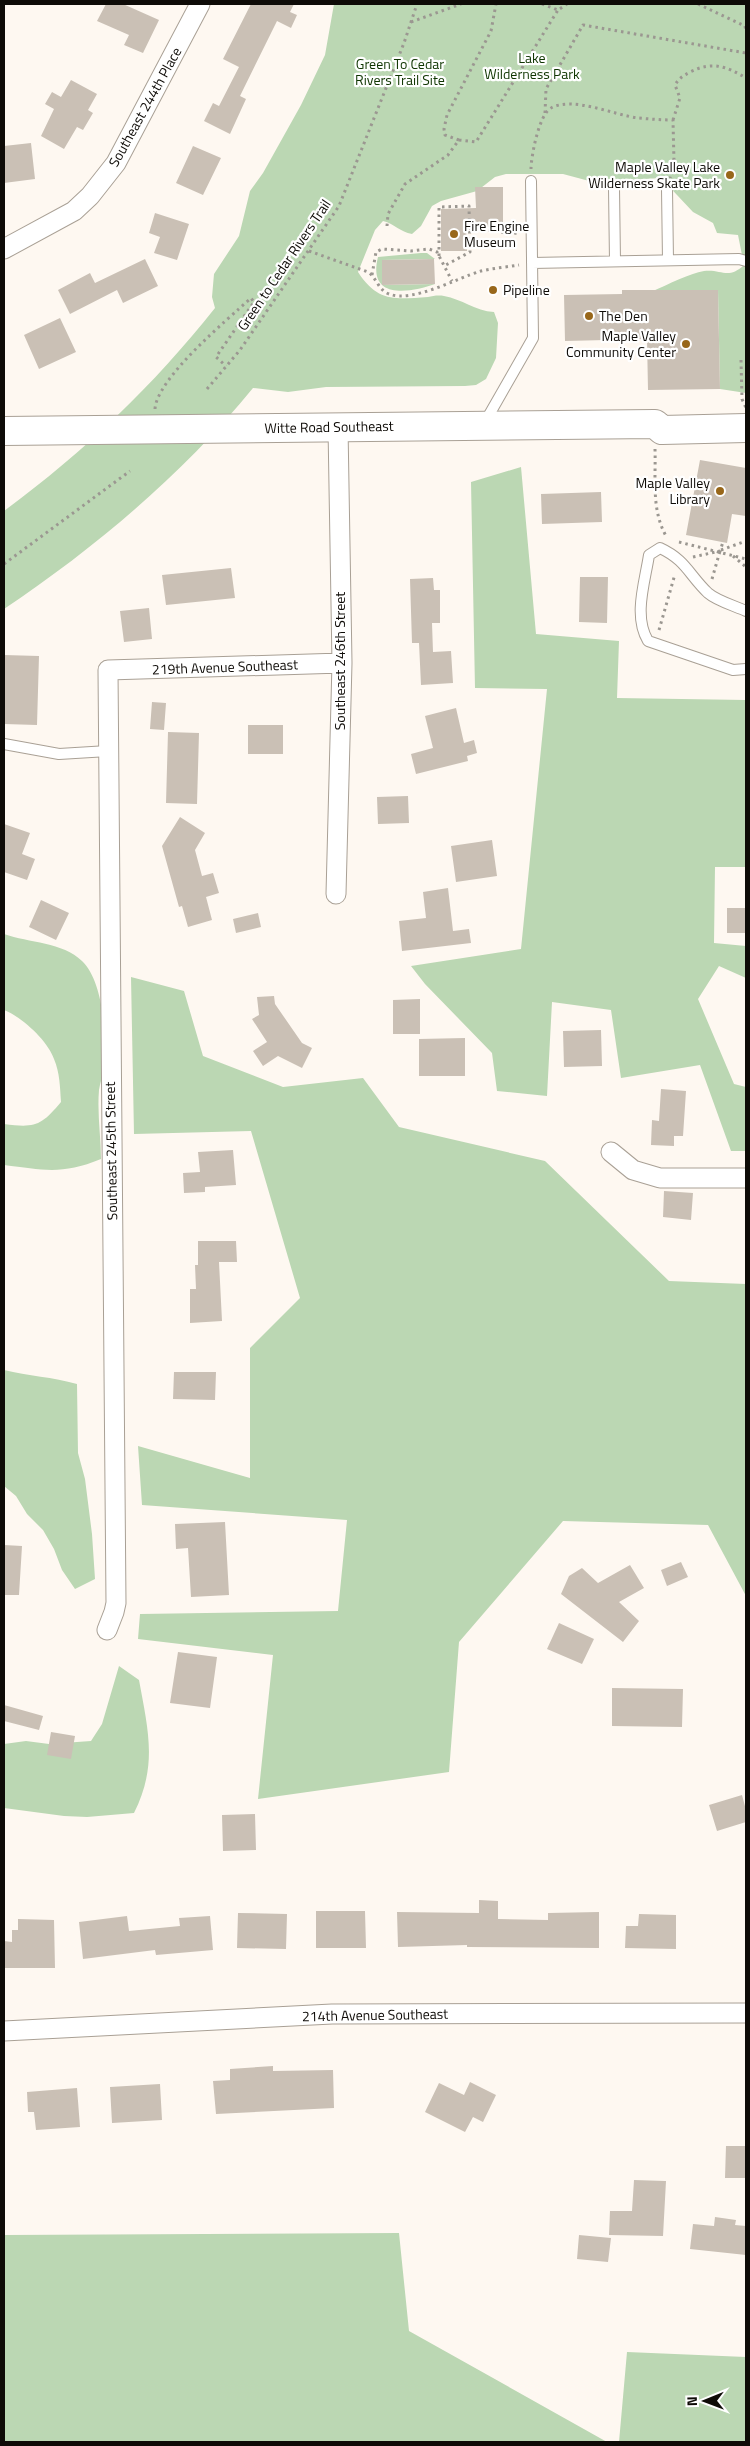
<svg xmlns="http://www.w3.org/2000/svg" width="750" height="2446" font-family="'Titillium Web',sans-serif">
	<rect width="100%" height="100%" fill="#fef8f1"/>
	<!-- green -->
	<path fill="#bbd7b3" d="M334,4H746V393L720,389L718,290L653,291C667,285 690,273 704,271C722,269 728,280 744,265L738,235L717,233L713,223L693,212L661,178L593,182L563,174H506L495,177L477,191L441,201L432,206L421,226L412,234C400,232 395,224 383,221L375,230L358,272C378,303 396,299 428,297C433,296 438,295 444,296C462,299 475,311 494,312L498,323L496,358L486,379L476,385L465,386L326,387L288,392L253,388C183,474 95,548 4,609V511C83,453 154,385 215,308L212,297L214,274L239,236L250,191L263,173L301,105L325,55Z
		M421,253H427L435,259L382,260V285L435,284C410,293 367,300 378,257Z
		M521,467L536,634L619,641L617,698L746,700V867H715L714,943L746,946V978L719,966L698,999L734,1084L746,1087V1151H731L700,1065L621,1078L611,1010L552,1002L547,1096L497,1091L492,1053L425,984L411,966L521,949L547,689L475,688L471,482Z
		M4,934C29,943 63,942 82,961C104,982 107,1040 104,1068C103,1075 100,1083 99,1090C97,1113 101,1137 101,1159C62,1175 44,1170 4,1165V1124C35,1128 41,1126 61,1102C60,1088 60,1073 54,1059C48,1041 22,1017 4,1010Z
		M131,977L184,991L203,1056L283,1087L363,1078L399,1127L545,1161L669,1281L746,1284V1596L708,1525L563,1521L459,1642L449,1772L258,1799L273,1655L138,1639L140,1614L338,1611L347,1520L142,1505L138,1446L250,1478V1348L300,1298L251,1131L134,1134Z
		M4,1370C28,1376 53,1377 77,1384L78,1453L85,1479L92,1534L95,1579L75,1589L62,1570L54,1549L43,1530L27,1514L16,1496L4,1486Z
		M119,1666L139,1680C148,1730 158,1765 134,1813L87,1817L64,1816L4,1808V1744L26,1741L49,1744L91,1741L102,1724Z
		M399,2233L409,2331L607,2442H4V2235Z
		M627,2352L746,2357V2442H619Z"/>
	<!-- building -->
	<path fill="#cac0b5" d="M106,4H123L159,20L143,53L124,45L129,35L97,21Z
		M251,4H294L290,12L297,15L291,28L277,21L240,96L246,99L230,134L204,121L213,103L219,106L239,67L223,59Z
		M71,80L97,94L88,110L93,113L83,130L77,127L64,149L41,136L54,109L45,104L52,92L61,97Z
		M31,143L35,179L4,183V146Z
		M193,146L221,158L203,195L176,183Z
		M475,187H503V227H466L467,251H441V209L476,208Z
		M155,213L189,224L177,260L154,253L160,237L149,233Z
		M145,259L158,286L123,303L117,290L70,314L58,290L90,273L95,283Z
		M434,259L435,284L382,285V260Z
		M622,290H718L720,389L648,390L647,339L565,341L564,295L622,294Z
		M60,318L76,352L39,369L24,335Z
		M700,460L746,468V516L732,514L727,543L686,535Z
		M601,492L602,522L542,524L541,494Z
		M231,568L235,598L166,605L162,575Z
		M580,577H608L607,623L579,622Z
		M433,578L434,590H440V623H432L433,652L451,651L453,683L421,685L419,643H412L410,579Z
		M149,608L152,639L124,642L120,611Z
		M4,655L39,656L37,725L4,724Z
		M152,702L166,703L164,730L150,729Z
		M456,708L464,743L474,740L477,753L467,756L468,761L416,774L411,754L433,748L425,716Z
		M248,725H283V754H248Z
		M168,732L199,733L197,804L166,803Z
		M408,796L409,823L378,824L377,797Z
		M180,817L205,833L195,850L202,876L213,873L219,893L206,897L212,920L188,927L182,906L179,907L162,846Z
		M4,824L30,833L22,854L35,859L27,880L4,872Z
		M492,840L497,876L456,882L451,846Z
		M448,888L453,931L469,929L471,943L402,951L399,921L426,918L423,892Z
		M41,900L69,913L56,940L29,927Z
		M727,908H746V933H727Z
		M258,913L261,927L236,933L233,919Z
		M274,996L275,1004L302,1043L312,1048L302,1068L278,1056L263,1066L253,1051L267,1042L252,1019L259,1015L257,997Z
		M420,999V1034H393V1000Z
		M601,1030L602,1066L564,1067L563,1031Z
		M465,1038V1076H419V1039Z
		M661,1089L686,1091L683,1136H674V1146L651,1145L652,1120L659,1121Z
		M233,1150L236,1185L205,1187V1192L184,1193L183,1173L200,1172L198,1152Z
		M664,1191L693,1193L691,1220L663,1217Z
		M198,1241H236L237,1262H219L222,1321L190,1323V1289H196L195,1265H198Z
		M174,1372H216L215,1400L173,1399Z
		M225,1522L229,1595L191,1597L188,1548L176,1549L175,1524Z
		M4,1545L22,1546L19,1595H4Z
		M681,1562L688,1577L667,1586L661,1570Z
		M630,1565L644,1588L619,1602L639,1621L623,1642L561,1594L569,1576L582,1568L598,1583Z
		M559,1623L594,1639L582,1664L547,1649Z
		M178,1652L217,1657L210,1708L170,1703Z
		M612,1688L683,1689L682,1727L612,1726Z
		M4,1705L43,1716L39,1730L4,1721Z
		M51,1732L75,1736L71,1759L47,1755Z
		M742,1795L746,1810V1822L717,1831L709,1805Z
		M255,1814L256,1850L223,1851L222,1815Z
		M479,1900L498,1901V1919L548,1920V1913L599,1912V1948L467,1947V1945L398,1947L397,1912L479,1913Z
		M316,1911H365L366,1948H316Z
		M238,1913L287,1914L286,1949L237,1948Z
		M639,1914L676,1915V1949L625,1948L626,1926H638Z
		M127,1916L129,1931L180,1926L179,1918L210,1916L213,1950L156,1955L155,1950L83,1959L79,1922Z
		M18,1919L54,1920L55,1968H4V1941L12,1942V1930H18Z
		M273,2066V2071L333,2070L334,2108L216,2114L213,2081L230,2080V2069Z
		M470,2082L496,2095L483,2122L473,2117L465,2132L425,2112L439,2083L464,2095Z
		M160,2084L162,2120L112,2123L110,2087Z
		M77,2088L80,2127L36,2130L34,2112H28L27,2092Z
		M726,2146H746V2178H725Z
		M634,2180L666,2181L663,2236L609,2235L610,2211H632Z
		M715,2217L736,2220L735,2225L746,2226V2255L690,2249L693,2224L714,2226Z
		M579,2235L611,2238L608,2262L577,2259Z"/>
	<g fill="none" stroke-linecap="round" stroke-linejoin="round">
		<defs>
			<path id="lane" d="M614,188L615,261
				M667,189L668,260
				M532,263L739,259L746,261
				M485,422L533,338L531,181
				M746,611C735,606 717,601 708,593C689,575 686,560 660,548L649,555C645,582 633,616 648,641L733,670L746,669
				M4,744L59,754L108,751"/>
			<path id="street" d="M4,249L74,211L90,196L116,163L200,4
				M336,894L342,663L338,427
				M611,1152L633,1170L660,1178H746
				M107,1630L114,1612L116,1603L108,670L342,663
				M4,2031L332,2014L746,2013"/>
			<path id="secondary" d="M4,431L655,424L662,430L746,428"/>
		</defs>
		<!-- lane casing -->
		<use href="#lane" stroke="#a9a095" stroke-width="12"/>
		<!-- street casing -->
		<use href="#street" stroke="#a9a095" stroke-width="21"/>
		<!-- secondary casing -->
		<use href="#secondary" stroke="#a9a095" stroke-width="30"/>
		<!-- path -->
		<path stroke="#9b9791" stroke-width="3" stroke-dasharray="2.5 4" stroke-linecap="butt" d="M542,4L558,10L567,4
			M698,4L745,26L746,32
			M411,22L461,4
			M545,113L546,89L583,25L746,53
			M673,120L680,98L675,85C679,78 683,76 690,72C712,61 726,66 746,78
			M459,140L476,142L558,10
			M531,169C531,157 539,114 551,108C573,96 614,115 638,118C650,119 661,120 673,120L674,162L670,178
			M387,226L388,214L405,184L448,155L459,140L445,135L444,129L447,115L491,31L496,4
			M469,228C487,229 503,234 520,233
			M309,251L368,272C377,278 378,290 389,294C413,303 457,278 481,271C494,268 507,267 519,265
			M439,256V207L469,206L470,252L444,266
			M372,275L376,252L382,249L411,251L429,249L437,252L452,281
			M741,360L742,399L746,408
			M207,389L240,350L339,206L404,43L417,4
			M155,409C157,378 227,320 251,298L254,302L216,357L226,366
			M655,449C656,478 651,509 666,536
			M679,542L746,559
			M721,550L746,541
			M733,556L746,567
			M693,557L720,551L723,542
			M4,564L130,471
			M712,579L720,551
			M659,630L675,574"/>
		<!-- lane -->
		<use href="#lane" stroke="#fff" stroke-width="10"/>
		<!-- street -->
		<use href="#street" stroke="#fff" stroke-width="19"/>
		<!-- secondary -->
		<use href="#secondary" stroke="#fff" stroke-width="28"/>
	</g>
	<!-- markers -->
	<g fill="#98671a" stroke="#fff" stroke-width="2">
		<circle cx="730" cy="175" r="5"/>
		<circle cx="454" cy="234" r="5"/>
		<circle cx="493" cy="290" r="5"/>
		<circle cx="589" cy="316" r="5"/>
		<circle cx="686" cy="344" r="5"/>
		<circle cx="720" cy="491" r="5"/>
	</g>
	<g text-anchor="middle" stroke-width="4.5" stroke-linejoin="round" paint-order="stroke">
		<!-- park labels -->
		<g font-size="14" fill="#0f3501" stroke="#fff">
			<text x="532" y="63">Lake<tspan x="532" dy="16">Wilderness Park</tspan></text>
			<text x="400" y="69">Green To Cedar<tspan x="400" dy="16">Rivers Trail Site</tspan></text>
		</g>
		<!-- street labels -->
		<g font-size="14" fill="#0e0b07" stroke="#fff">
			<text transform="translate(145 107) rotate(-61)" y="5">Southeast 244th Place</text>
			<text transform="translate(284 265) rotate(-56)" y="5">Green to Cedar Rivers Trail</text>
			<text transform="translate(329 427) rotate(-1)" y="5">Witte Road Southeast</text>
			<text transform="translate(340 661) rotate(-90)" y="5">Southeast 246th Street</text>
			<text transform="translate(225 667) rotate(-2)" y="5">219th Avenue Southeast</text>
			<text transform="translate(111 1151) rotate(-91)" y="5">Southeast 245th Street</text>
			<text transform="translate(375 2015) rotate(-1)" y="5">214th Avenue Southeast</text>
		</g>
		<!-- poi labels -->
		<g font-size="14" fill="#0e0b07" stroke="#fff" text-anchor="end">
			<text x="720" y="172">Maple Valley Lake<tspan x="720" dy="16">Wilderness Skate Park</tspan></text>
			<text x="464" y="231" text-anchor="start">Fire Engine<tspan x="464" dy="16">Museum</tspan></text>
			<text x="503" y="295" text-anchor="start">Pipeline</text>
			<text x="599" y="321" text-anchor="start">The Den</text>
			<text x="676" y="341">Maple Valley<tspan x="676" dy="16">Community Center</tspan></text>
			<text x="710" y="488">Maple Valley<tspan x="710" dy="16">Library</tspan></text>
		</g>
	</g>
	<!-- border -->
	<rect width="750" height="2446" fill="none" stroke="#0e0b07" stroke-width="10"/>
	<!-- north arrow -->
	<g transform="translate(705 2401) rotate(269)" stroke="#ffffff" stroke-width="4" paint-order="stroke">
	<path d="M0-4L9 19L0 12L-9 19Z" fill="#0e0b07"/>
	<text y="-8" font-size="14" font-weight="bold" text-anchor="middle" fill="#0e0b07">N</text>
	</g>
</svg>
